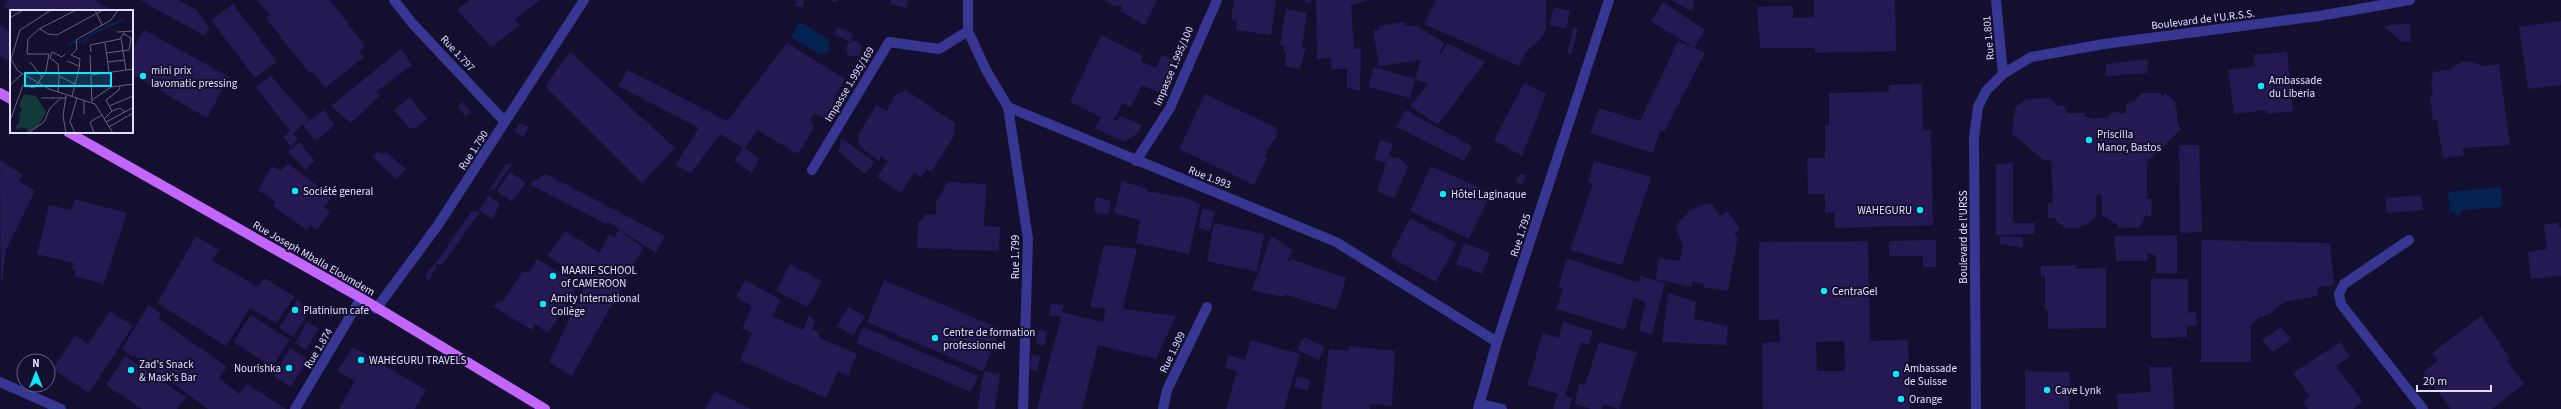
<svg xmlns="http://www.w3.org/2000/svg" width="2561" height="409" font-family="'Source Sans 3',sans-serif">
	<rect width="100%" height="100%" fill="#140f2f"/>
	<!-- water -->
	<path fill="#052352" d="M800,22L830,40L828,44L831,50L821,55L791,37Z
		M2501,187L2503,207L2463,210L2459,217L2453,211L2450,212L2448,192Z"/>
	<!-- building -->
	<path fill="#241952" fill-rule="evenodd" d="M8,0H94L114,11H11L4,7Z
		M140,0H178L197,10L209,28L205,36Z
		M257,0H330L365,46L359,51L364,57L325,88L312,71L309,73L266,18L270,15Z
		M469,0H540L515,19L520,25L491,47L457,10Z
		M796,0H804L803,7L795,6Z
		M827,0H837V2Z
		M891,0H908L906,8L890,4Z
		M1104,0H1157L1145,25L1120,11L1123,5L1115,6Z
		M1234,0H1276L1271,35L1236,30L1237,20L1231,19Z
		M1300,0H1311L1310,3Z
		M1316,0H1369L1351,5L1354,49H1361L1360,91L1347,88V69H1331V58L1317,59Z
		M1436,0H1546V29L1540,40L1525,53L1519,66L1424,24Z
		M1671,0H1694L1692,11Z
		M1814,0H1895L1896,51L1815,53V48H1760L1757,7L1793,6V18L1814,17Z
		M1663,2L1705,30L1694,48L1651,21Z
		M233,4L277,62L255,78L211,20Z
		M1554,7L1570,11L1566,29L1549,25Z
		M1286,9L1307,13L1302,47L1306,48L1300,69L1285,66L1286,52L1284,51V46L1280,45Z
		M2561,21V85L2528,89L2519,27Z
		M1405,22V26H1417L1445,43L1439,53L1441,54L1447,43L1485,62L1438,125L1410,106L1428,84L1415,79L1410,98L1368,87L1374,67L1415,79L1421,60L1379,66L1373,30L1379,29V26Z
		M2410,23L2411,42L2400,41L2384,26Z
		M0,25L11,31V62L0,56Z
		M837,27L853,34L851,41H856L862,46L860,55L852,57L847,54L846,46L850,42L834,34Z
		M1574,27L1578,28L1571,55L1567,53Z
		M144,30L229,77L207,118L132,74V50Z
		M1101,35L1143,56L1141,61L1156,68L1162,55L1174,61L1159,93L1142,85L1131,107L1122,103L1114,120L1117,121L1121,116L1142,125L1138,133L1124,142L1095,128L1101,117L1070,102Z
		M1678,41L1705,53L1664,132L1660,130L1653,153L1590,133L1599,108L1640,121Z
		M787,43L845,79L833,100L838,104L828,121L815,113L811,119L814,127L798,154L757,130L745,148L759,159L752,173L734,161L743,148L720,134L691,173L675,165L699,128L618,86L628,70L727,121Z
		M401,49L412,65L376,92L380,96L351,123L331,106Z
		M570,52L675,148L642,183L545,86Z
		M2287,52L2293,111L2267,114V110L2234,114L2228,70L2255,66L2253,55Z
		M2148,59L2147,73L2106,76V64Z
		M2463,61L2473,62L2482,66L2499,64L2510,145L2462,148L2464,156L2443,158L2437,120H2433L2430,97L2433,96L2431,80H2433L2432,72L2448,70Z
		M271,76L309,119L293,134L298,139L291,147L283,137L290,131L256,87Z
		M1524,83L1546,94L1522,156L1494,140Z
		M1922,84L1923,130H1931L1933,225L1835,228L1834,212L1825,213V194H1808L1807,158H1825V125H1829V93L1889,92V85Z
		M906,90L955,123L954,136L931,172L927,169L921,178L914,173L901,193L877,177L888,161L881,156L879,161L860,147L858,135L876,105L887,111L895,95Z
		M2142,93H2159L2163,96L2165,93L2177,103L2174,107L2177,109V123L2181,129L2147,162V199H2152L2151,216H2145L2140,227L2118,228V225L2102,215V194L2096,195V217L2086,225H2081V228H2064L2054,218H2048V203H2053L2051,161L2044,160L2012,134L2014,115L2017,112L2013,110L2026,99L2050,98L2057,105L2064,106L2067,113H2085V116L2093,119L2108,117L2114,111L2122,114L2126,112V104L2133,102Z
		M1205,94L1277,128L1276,132L1278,134L1264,156L1267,158L1254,185L1179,149Z
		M410,97L427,119L415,129L413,127L410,129L394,110Z
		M463,102L471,113L465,116L457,106Z
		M324,110L335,125L315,141L303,125Z
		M1405,110L1472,146L1464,161L1397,127Z
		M520,123L529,127L523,137L514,132Z
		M841,138L875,162L865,174L839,152Z
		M1380,140L1393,144L1389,156L1400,158L1408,167L1394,199L1377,191L1386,163L1374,159Z
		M299,142L315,161L305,170L288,152Z
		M2179,145H2199L2202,232L2180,233Z
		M377,152L384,154L386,152L406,169L396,179L373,157Z
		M0,160L23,175L19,181L35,191L6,250L1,287Z
		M1594,161L1651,177L1622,265L1570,250L1593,184L1588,182Z
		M2013,163V223H2035L2034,234L1996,235V164Z
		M288,164L332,196L324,207L330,212L317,230L311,225L307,230L273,206L276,202L258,190L272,166L280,171Z
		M506,164H512L495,189L489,190Z
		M1431,166L1491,193L1469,239L1410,211Z
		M510,172L526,183L512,202L497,191Z
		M546,174L665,236L656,253L608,222L606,224L529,184Z
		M1520,174L1526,175L1522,185L1515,182Z
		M1122,181L1147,189L1146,191L1186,198L1200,204L1189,254L1136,243L1140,220L1114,213Z
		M948,182L986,184L984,226L1000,227L999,251L917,248L918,223L926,214L936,215V202Z
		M2421,195L2423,210L2386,213V198Z
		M488,196L500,204L492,219L479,210Z
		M1096,197L1111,201L1108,215L1094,212Z
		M75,199L127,213L104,284L74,276L76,270L72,269L74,263L37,254L49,205L71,210Z
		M1706,204H1712L1720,216L1728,211L1740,230L1734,233L1738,237L1728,291L1703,287L1704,284L1692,282V287L1656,279L1659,258L1680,261L1683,246L1676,228L1680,220L1690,210Z
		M1202,208L1215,212L1210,231L1199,228Z
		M472,211L480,212L442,265L435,264L437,266L428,282L425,275L435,264Z
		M1410,218L1457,243L1436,282L1390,257Z
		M1214,223L1264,234L1257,272L1207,261Z
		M2558,223L2559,228L2561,227V276L2531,279L2528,252L2547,249L2544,224Z
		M619,229L643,248L572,376L549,362L587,282L548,256L565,231L600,253L609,234L615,237Z
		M2177,235V274L2156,273V256L2147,252V261H2116L2114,236Z
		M196,236L219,250L212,260L258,287L264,278L295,297L276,323L250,308L226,346L157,303Z
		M1271,236L1293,250L1287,261L1290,262L1291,259L1346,278L1336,310L1284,294L1283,297L1252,290Z
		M2000,236L2023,237V248L2000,244Z
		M1936,240V267H1923V256H1889V241Z
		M2201,240L2330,243L2334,285L2318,287L2317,296L2285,302L2268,315L2259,317L2251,326V362H2201Z
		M1868,241L1870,341L1908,340L1910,409H1763L1762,343L1780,342L1779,319L1759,320V242ZM1844,341L1845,371H1817L1816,342Z
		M1464,243L1490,253L1482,274L1456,264Z
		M1104,245L1137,249L1123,309L1176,316L1156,359L1098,345L1082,409H1037L1061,317L1049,315L1051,304L1064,305L1062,312L1103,322L1106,308L1090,307Z
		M1567,258L1639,283L1640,276L1665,283L1652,335L1639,331L1646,302L1634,298L1625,330L1557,309L1563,288L1558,287Z
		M537,259L579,284L548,333L535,324L532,330L492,306L504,300L522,272H529Z
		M790,264L822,281L808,307L776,291Z
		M2076,265V269L2106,268V328L2048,329V311H2045V276L2041,277V266Z
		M2151,279H2188V313L2196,312L2197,326H2187V337L2151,338Z
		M745,280L781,300L772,316L803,330L809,316L815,320L812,329L819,332L818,337L857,354L848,376L838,371L826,398L740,360L752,333L742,329L752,306L736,297Z
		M884,280L1001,329L983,371L867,322Z
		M1668,293L1696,302L1694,319L1728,326L1726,345L1662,342Z
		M297,300L311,309L293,337L279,328Z
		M148,305L161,313L158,318L227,367L219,378L239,394L247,384L286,409H208L134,355L133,357L122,349Z
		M848,307L865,316L853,336L837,326Z
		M110,311L133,326L89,393L53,369L75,335L88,344Z
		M251,315L290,340L272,367L233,342Z
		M2481,316L2510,358L2507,361L2524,384L2492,409H2451L2423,372L2438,361L2432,353Z
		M307,322L319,329L306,350L295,343Z
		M1563,322L1593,331L1589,345L1581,342L1565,396L1572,398L1569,409H1553L1558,394L1527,385L1543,333L1559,338Z
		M863,327L978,376L971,392L856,343Z
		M2281,327L2291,339L2273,352L2262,340Z
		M1038,330L1047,331L1044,346L1036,344Z
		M1304,337L1325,347L1319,360L1297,350Z
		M1251,340L1300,354L1284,409H1226L1237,371L1225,368L1228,355L1245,360Z
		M1599,342L1637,352L1619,409L1603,404L1602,409H1592L1575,404L1579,383L1585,385Z
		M2340,342L2350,356L2336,366L2363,402L2353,409H2308L2303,402L2310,396L2293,373Z
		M1349,346L1395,351L1392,406L1370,404V409H1321L1329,349L1348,351Z
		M353,347L426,390L415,409H339L355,381L337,371Z
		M290,348L308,359L291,387L273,376Z
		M1032,354L1041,356L1037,371L1029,369Z
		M125,356L186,397L177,409H142L106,385Z
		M2149,367H2172L2174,409H2118L2117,394L2151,392Z
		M984,371L1000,374L995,409H977Z
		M2025,371L2070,372L2069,409H2025Z
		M1297,376L1310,380L1308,391L1294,387Z
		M715,391L751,409H705Z"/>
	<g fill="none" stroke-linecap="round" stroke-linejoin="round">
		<!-- minor -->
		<path stroke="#383693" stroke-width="10" d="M394,0L412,23L505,122
			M968,0V31L986,70L1008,107L1336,242L1497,342
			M1996,0L2003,74
			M1008,107L1028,239L1023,409
			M1136,161L1170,108L1217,0
			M812,170L889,42L939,49L968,31
			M2409,240L2344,284L2339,294L2341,304L2423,409
			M376,309L438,225L584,0
			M0,382L61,409
			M1479,404L1502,409
			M295,409L361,298
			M1163,409L1167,390L1207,307
			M1478,409L1497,342L1609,0
			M1976,409L1974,137L1978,107L1986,91L2003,74L2031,57L2104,44L2319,16L2410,0"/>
		<!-- major -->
		<path stroke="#c365ff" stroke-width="10" d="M0,93L11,99
			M68,132L361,298L545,409"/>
	</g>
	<!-- markers -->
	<g fill="#0aeaff" stroke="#140f2f" stroke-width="1.5">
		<circle cx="143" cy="76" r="4"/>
		<circle cx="2261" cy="86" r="4"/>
		<circle cx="2089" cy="140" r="4"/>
		<circle cx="295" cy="191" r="4"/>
		<circle cx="1443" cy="194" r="4"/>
		<circle cx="1920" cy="210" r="4"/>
		<circle cx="553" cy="276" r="4"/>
		<circle cx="1824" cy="291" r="4"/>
		<circle cx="543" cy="304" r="4"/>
		<circle cx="295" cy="310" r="4"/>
		<circle cx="935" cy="338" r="4"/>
		<circle cx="361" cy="360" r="4"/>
		<circle cx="289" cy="368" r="4"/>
		<circle cx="131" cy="370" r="4"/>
		<circle cx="1896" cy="374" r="4"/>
		<circle cx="2047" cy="390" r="4"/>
		<circle cx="1901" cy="399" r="4"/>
	</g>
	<g text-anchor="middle" stroke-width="4" stroke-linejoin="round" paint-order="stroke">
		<!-- street labels -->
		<g font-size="11" fill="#e1deff" stroke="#140f2f">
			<text transform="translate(2203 19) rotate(-7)" y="4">Boulevard de l'U.R.S.S.</text>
			<text transform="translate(1988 38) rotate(-95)" y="4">Rue 1.801</text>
			<text transform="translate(458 53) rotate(47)" y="4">Rue 1.797</text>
			<text transform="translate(1173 66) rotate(-67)" y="4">Impasse 1.995/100</text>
			<text transform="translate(849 84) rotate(-59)" y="4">Impasse 1.995/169</text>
			<text transform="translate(473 150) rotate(-57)" y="4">Rue 1.790</text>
			<text transform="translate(1210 177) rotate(21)" y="4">Rue 1.993</text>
			<text transform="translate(1520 235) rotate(-72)" y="4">Rue 1.795</text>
			<text transform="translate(1963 237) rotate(-90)" y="4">Boulevard de l'URSS</text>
			<text transform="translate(1015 257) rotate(-90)" y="4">Rue 1.799</text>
			<text transform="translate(314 258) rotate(30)" y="4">Rue Joseph Mballa Eloumdem</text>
			<text transform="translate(318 348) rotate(-59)" y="4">Rue 1.874</text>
			<text transform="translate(1172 352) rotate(-64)" y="4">Rue 1.909</text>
		</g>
		<!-- poi labels -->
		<g font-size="11" fill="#e1deff" stroke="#140f2f" text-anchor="start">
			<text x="151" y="74">mini prix<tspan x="151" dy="13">lavomatic pressing</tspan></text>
			<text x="2269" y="84">Ambassade<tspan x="2269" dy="13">du Liberia</tspan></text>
			<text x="2097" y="138">Priscilla<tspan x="2097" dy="13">Manor, Bastos</tspan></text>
			<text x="303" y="195">Société general</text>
			<text x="1451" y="198">Hôtel Laginaque</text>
			<text x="1912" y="214" text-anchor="end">WAHEGURU</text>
			<text x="561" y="274">MAARIF SCHOOL<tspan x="561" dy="13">of CAMEROON</tspan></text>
			<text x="1832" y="295">CentraGel</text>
			<text x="551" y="302">Amity International<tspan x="551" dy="13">Collège</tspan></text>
			<text x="303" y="314">Platinium cafe</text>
			<text x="943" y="336">Centre de formation<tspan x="943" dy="13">professionnel</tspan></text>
			<text x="369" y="364">WAHEGURU TRAVELS</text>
			<text x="139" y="368">Zad's Snack<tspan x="139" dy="13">&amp; Mask's Bar</tspan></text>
			<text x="281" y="372" text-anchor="end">Nourishka</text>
			<text x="1904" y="372">Ambassade<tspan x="1904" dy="13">de Suisse</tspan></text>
			<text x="2055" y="394">Cave Lynk</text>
			<text x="1909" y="403">Orange</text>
		</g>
	</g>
	<!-- overview -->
	<g transform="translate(10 10)">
		<rect width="123" height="123" fill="#140f2f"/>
		<path d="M14,84L26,86L36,102L28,117L17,122V118L10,117L9,120L5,118L9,113L10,105L7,107L12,99L9,96Z" fill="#123a38"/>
		<path fill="none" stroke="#052352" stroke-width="2" d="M59,35L63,32H74L81,24L115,9"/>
		<path fill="none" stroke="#666282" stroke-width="1" d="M85,0L92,15M0,8L13,0M30,19L38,24L47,25L93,0M107,22L123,21M111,28L116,60M95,33L99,62M81,42L80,35L110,29L115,21M96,43L119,40L121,28L114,24M55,44L52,47L42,42L40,48L48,54L49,66L65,74M80,45L82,92M0,48L8,61L39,79L85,94L103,123M1,49L10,20L41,0M57,51L69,56M20,52L32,67M97,52L115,50M82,65L123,59M28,73L36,61L39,44H17L18,29L29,19L66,0M0,75L12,64M48,82L49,67M62,86L69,59L70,49L61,45L67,39L66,30L101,10L108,0M31,88H56M82,90L101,77L123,74M99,96L123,86M102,101L110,98L115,102M74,104V90M94,109L102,101L96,90L109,80L110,76M0,111L13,75L24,78L27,73M96,112L122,98M99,117L123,103M18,123L34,112L40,98L51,88M56,123L53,106L56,86M65,123L60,112L67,88M84,123L80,112L92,105"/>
		<path fill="#0aeaff" fill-opacity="0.15" stroke="#0aeaff" stroke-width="2" d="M15,63H101V76H15Z"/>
		<rect width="123" height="123" fill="none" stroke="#e1deff" stroke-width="2"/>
	</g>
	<!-- north arrow -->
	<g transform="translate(36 373)"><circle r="19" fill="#140f2f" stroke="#666282"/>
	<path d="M0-3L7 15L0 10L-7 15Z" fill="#0aeaff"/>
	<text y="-6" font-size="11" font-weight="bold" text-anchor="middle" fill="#e1deff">N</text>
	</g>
	<!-- scale -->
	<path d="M2417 385v6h74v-6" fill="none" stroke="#e1deff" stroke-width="2"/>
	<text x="2423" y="385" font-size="12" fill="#e1deff" stroke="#140f2f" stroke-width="3" paint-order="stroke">20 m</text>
</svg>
